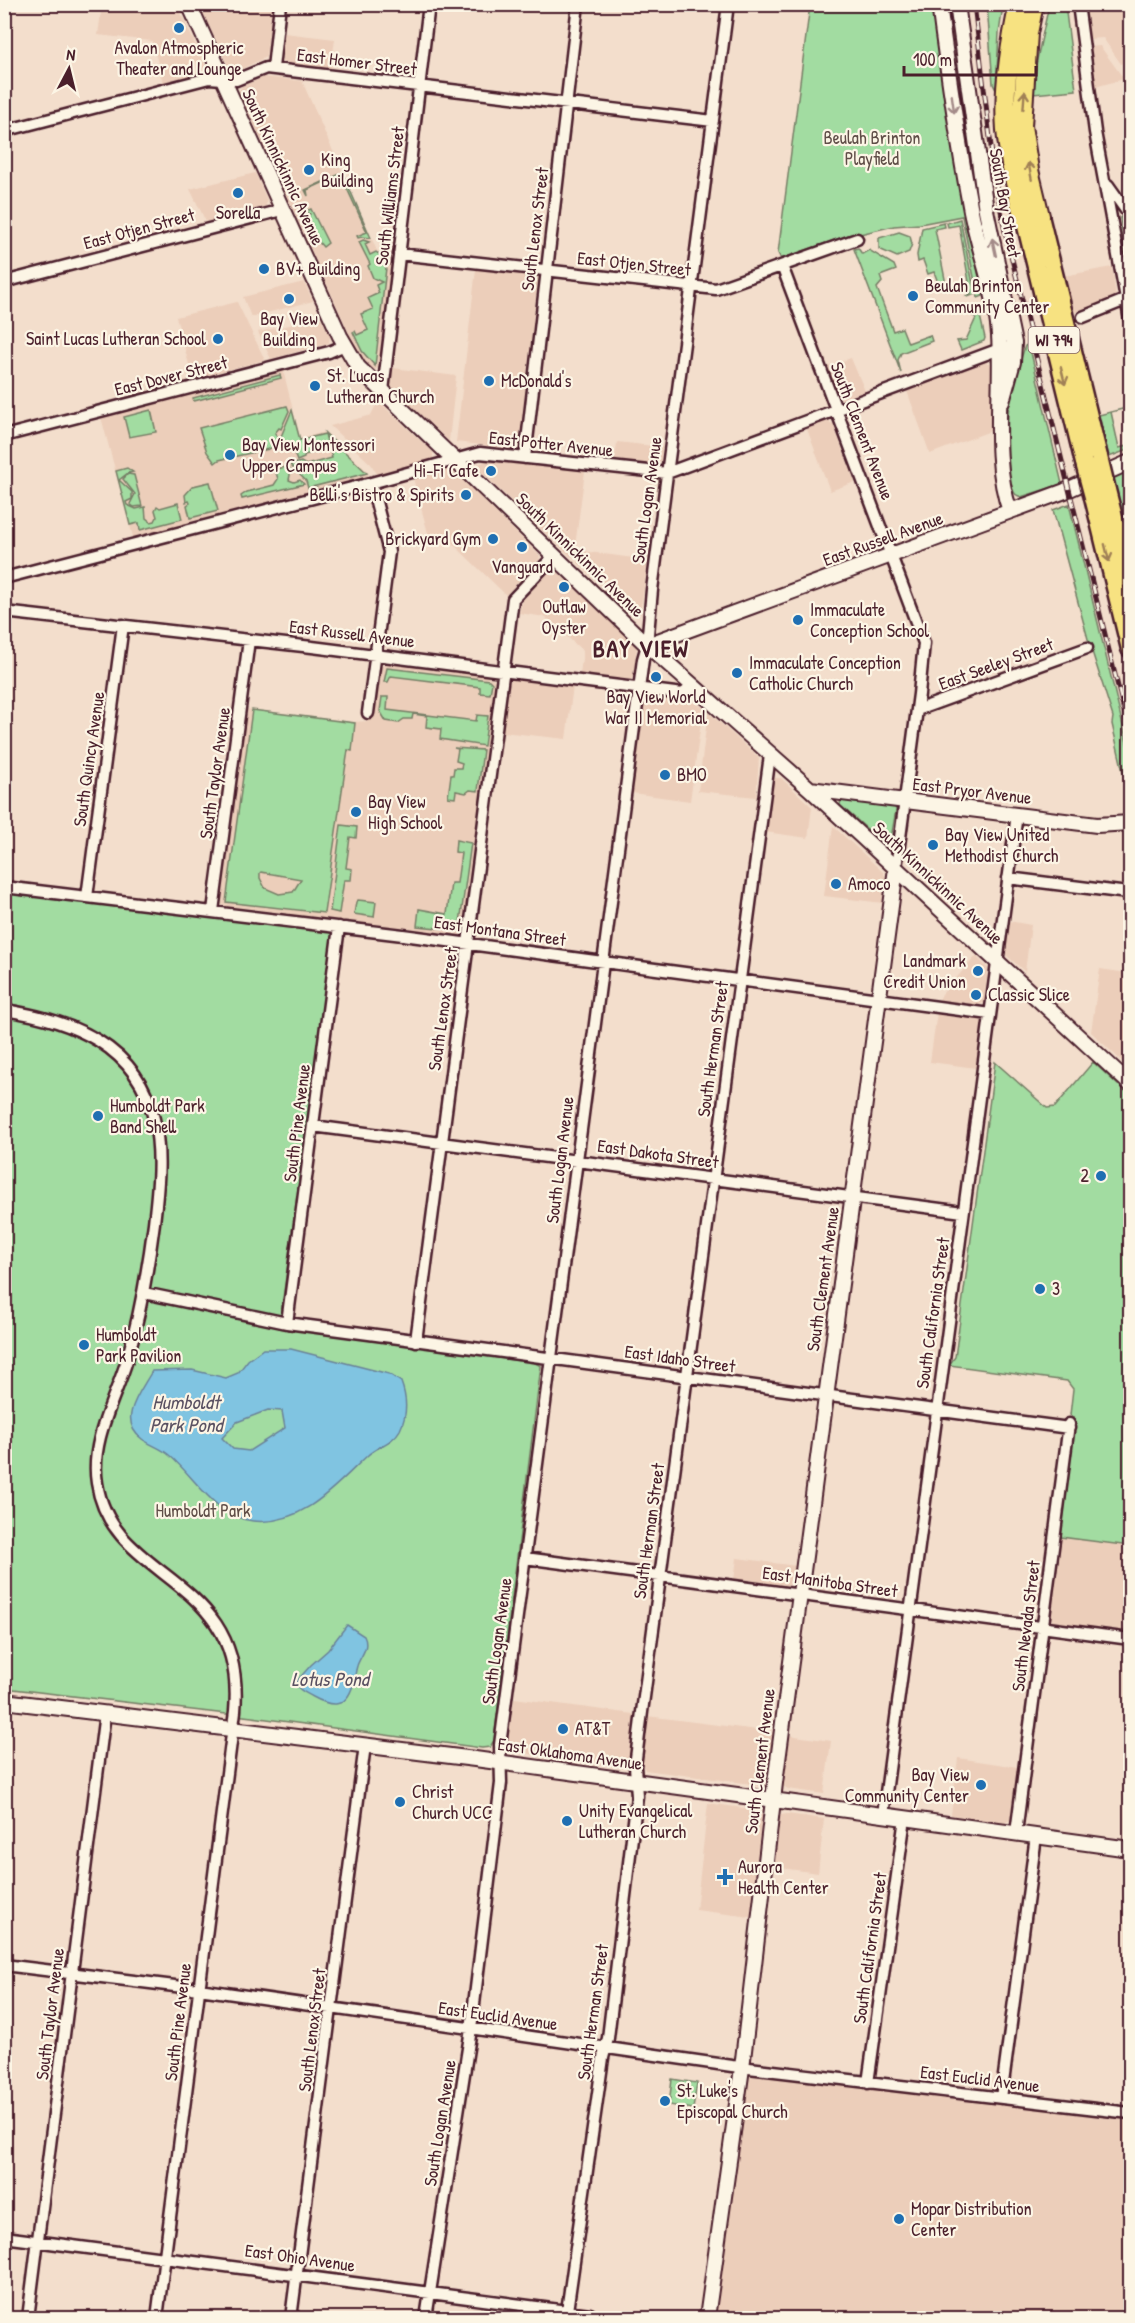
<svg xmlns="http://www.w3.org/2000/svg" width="1135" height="2323" font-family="'Patrick Hand',sans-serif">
	<rect width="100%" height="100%" fill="#f3decc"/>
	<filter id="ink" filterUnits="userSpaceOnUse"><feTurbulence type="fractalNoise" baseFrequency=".0167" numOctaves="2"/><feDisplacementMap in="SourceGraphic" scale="12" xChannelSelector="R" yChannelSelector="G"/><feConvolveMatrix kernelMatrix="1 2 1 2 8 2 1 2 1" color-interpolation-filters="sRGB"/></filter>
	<g filter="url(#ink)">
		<!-- built -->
		<path fill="#ecceba" d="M102,5H177L206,67L205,71L163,83L152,41L98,35Z
			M199,5H265L267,7L272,8L266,57L235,72H231Z
			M1085,5H1130V57L1121,64L1103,38L1089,39Z
			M284,33L335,39L331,69L282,62Z
			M1100,46L1124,79L1095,87L1090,47Z
			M264,77L302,81L378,253L391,263L380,365L376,370L371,369L356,348L239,91L242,86Z
			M255,173L267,200L266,206L206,222L190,189Z
			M1112,267L1116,296L1073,313L1064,276Z
			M476,269L532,275L538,279L519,444L514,449L456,442Z
			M304,282L313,301L251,317L243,297Z
			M237,302L265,360L193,379L176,317Z
			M321,318L330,336L329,343L271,359L258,332Z
			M851,358L865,391L842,399L838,397L827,367Z
			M984,362L989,363L992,367L993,430L930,454L907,391Z
			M393,368L456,376L449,441L393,389L391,383Z
			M283,370L300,438L325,432L367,471L369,477L191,522L189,527H186L182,525L133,537L101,417Z
			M378,401L433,452V459L377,474L371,464L330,426L371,415Z
			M827,421L833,424L855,482L830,491L807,429Z
			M617,442L662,447L661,461L655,465L615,460Z
			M487,460L585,471L574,554L571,557L481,472L479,464Z
			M446,470L454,472L540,556L539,560L506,595L448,539L440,535L429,537L413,478Z
			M582,551L648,560L640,615H634L578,563Z
			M554,569L637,646L633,676L631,680L580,674L583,651L545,617L519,613L522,600L550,570Z
			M387,663L483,675L496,680L462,934L458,935L220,905L219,901L246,709L354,722L368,721L373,717L375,710L381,667Z
			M516,679L573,686L566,739L502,732L509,684L511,680Z
			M650,697L696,703L703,708L690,801L632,793L644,702Z
			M708,712L759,758L756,797L698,791Z
			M775,778H781L812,807L808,838L765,832L772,782Z
			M833,826L884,873L886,879L883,903L824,896Z
			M1009,921L1031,925L1025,972L1005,954Z
			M1130,950V1069L1091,1032L1100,969L1127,973Z
			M976,956L988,968L984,1003L979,1005L939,1000L942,994Z
			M937,1012L978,1018L982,1021L976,1068L930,1062Z
			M1061,1537L1130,1546V1632L1052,1621L1050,1616Z
			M737,1558L796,1566L794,1581L787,1586L734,1580Z
			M514,1698L633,1714L635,1716L628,1763L621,1767L510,1751L506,1745Z
			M647,1716L773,1732L767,1782L759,1785L645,1770L641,1761Z
			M788,1735L831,1741L824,1794L788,1789L783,1786L782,1781Z
			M958,1758L1018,1767L1010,1820L1005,1823L951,1815Z
			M708,1803L756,1810L762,1815L751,1917L696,1910Z
			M787,1814L824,1819L818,1873L774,1867L778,1820L781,1815Z
			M756,2075L1130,2119V2318H716L748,2079L751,2076Z"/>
		<!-- green -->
		<path fill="#a2dca1" stroke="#767e66" stroke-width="1.5" fill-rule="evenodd" d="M810,5H931L955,165L983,296L978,298L962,216L920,224L894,226L860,234H851L781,259L778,253Z
			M987,5H1003L999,33L996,90L993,84Z
			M1049,5H1065L1076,90L1033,94L1034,73Z
			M340,174H343L371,238L362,237L358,238L357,236L367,232L344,182L337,185L333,178L307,190L308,196L305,190Z
			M311,209L328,243L323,247L317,240H312L301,216L302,212L305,216L309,215L310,214L306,211Z
			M1121,217L1130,229V277L1120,218Z
			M960,219L975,294L968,297L966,296L971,293L959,225L948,227L947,223Z
			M944,223L945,227L935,229L945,279V282L939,285L934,272L928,274L923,260L918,262L917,255L922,228Z
			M899,232L910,236L912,244L909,252L897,257L879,249V238Z
			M363,240L369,242L365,244L370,255L376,252L387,259L375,366L362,351L353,332L355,331L357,335L368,330L361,314L373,309L368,298L379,293L376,285L382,282L373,278L368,266L370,264L359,242Z
			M858,248L862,254L869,250L894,265L896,270L880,276L882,282L877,288L893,331L902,328L908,343L930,335L932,341L901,353L898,360L901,373L854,249Z
			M978,307L985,338L984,341L961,350L957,341L966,340L976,318L972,315V309Z
			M1029,344L1062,484L1021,497C1017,495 1016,496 1014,492C1005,478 1007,414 1010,397C1012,384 1016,372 1019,360L1021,359L1025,346Z
			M280,375L281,378L194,401L193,398Z
			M287,406L289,411L281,429L279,428L275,433L278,438L275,445L269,449L219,460L215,463L207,452L199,428Z
			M1130,407L1111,412L1119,448L1130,445V449L1109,457L1099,415Z
			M151,410L156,432L129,437L124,417Z
			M292,410L300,440L325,434L329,449L304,455V458L297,461L291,445L284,444L277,446Z
			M325,433L367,473L308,488L306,481L290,465L301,462L306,465L332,458Z
			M287,467L291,470L289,480L294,482L300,480L304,484L242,499L241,496L247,492L274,485L278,479L275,469Z
			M127,468L133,472L128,473L119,480L132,492V499L126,502L127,505L136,509L145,507L146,518L151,522L155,521L157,517L155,510L157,506L160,508L178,503L182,519L140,530L139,523L130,525L116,471Z
			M1130,469V545L1113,476Z
			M128,474L134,475L142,506L134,507L130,504L135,494L123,479Z
			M210,482L218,511L190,518L187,505L190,503L189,501L186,502L185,495L193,486Z
			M1069,504L1130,755V802L1112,724L1113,717L1088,639L1053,510Z
			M387,668L489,680L492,683L490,694L480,693V687L391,676L388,682H384Z
			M382,697H388L387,710L476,721L477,715L488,716L484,746L440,739L441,729L426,727L427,716L413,714L412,719H404L398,723L386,721L380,711Z
			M252,710L355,723L352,751L348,750L324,913L226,902ZM260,873L261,872L301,879L293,892L279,894L265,888L260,878Z
			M454,748L483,750L478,791L470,790L466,793L456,791L455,798L448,797L451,775H453L454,768H461L462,763L456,761L458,749Z
			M841,799L895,806L896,810L890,844H884L840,805Z
			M341,825L357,827L356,838L350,837L346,868L352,869L351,880H344L339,913L330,911Z
			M456,840L471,843L459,930L417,926L419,909L447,914L451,883H457L461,853L455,852Z
			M5,893L326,931L331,933L332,938L279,1328L535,1363L541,1366L494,1740L490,1747L482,1748L252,1717L5,1688Z
			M358,900L376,902L374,917L354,914L356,902Z
			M995,1062L1047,1108L1055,1107L1093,1062L1118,1085H1122L1130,1097V1546L1061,1537L1075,1419L1070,1415L1073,1389L1067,1381L949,1365L955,1357Z
			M672,2079L697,2083L693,2109L669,2105Z"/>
		<!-- water -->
		<path fill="#80c4e1" stroke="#6a8298" stroke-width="1.5" fill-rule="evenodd" d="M263,1349H291L389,1374L401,1382C407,1398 408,1414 400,1430C393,1443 378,1446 368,1455C336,1485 303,1526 253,1521C215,1517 196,1478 169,1455C161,1448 150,1445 142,1439C116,1420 141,1391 152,1371L192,1370L226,1378L238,1373L248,1360ZM268,1410L282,1411L285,1428L249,1451L233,1449L222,1438L237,1422Z
			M347,1625L364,1636C370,1648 360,1656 357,1666C355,1672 355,1679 353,1685C346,1709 331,1707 313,1697C305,1692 298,1691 296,1682L311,1665L328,1650Z"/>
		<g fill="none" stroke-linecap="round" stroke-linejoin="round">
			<defs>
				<path id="street" d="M1078,4L1095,132L1130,320
					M273,68L280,4
					M4,131L209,78L236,80L266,68L713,121
					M1108,185L1130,216
					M399,254L716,289L857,239
					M782,266L924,643L919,694L896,868
					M4,282L282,210
					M1083,317L1130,298
					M383,391L429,4
					M4,436L329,352L345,345
					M525,458L578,4
					M4,578L371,483L480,453L667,473L1005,347
					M4,612L312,647L683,694L692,686
					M917,710L1087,648
					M368,713L389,552L371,483
					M1008,878L1128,893
					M4,887L403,935L990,1014
					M87,897L123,625
					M213,911L249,640
					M4,1010C72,1020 138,1046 154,1119C162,1153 158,1189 154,1223C148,1270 140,1315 127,1360C115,1399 90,1441 97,1483C112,1583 247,1574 235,1711L157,2318
					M313,1126L963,1212
					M144,1293L287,1323L1069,1428
					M287,1323L339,927
					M416,1341L513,599L555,555
					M525,1558L1130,1639
					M883,1815L1017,814
					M1016,1833L1069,1424
					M4,1965L199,1989L732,2066L1130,2113
					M868,2083L905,1818
					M1001,2098L1036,1836
					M4,2237L590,2314
					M567,2311L603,2058L608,2038L637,1796L635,1766L642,1712L770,755
					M28,2318L105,1713
					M291,2318L365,1745
					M426,2318L471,2029L501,1783L500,1745L643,659L647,645L652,590L728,4"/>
				<path id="secondary" d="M189,4L340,336L358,367L647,645L810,789L1130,1084
					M939,4C948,74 958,142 971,211C979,251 996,294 999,335C1003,390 991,460 1010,511
					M957,4L986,210L1014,343L1013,362L1002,402
					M647,645L1065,491L1130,462
					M810,789L1097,825L1130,823
					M4,1701L475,1759L1130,1849
					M707,2318L742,2068L775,1783L896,868"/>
				<path id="primary" d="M1040,216L1099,457
					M1024,218L1084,463
					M1107,490L1130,581
					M1093,497L1130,649"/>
				<path id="highway" d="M1019,4C1010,44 1003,89 1006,130C1009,160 1016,189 1024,218
					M1034,4L1028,33L1022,126L1029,170L1040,216"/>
			</defs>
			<!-- street casing -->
			<use href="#street" stroke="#4a1f2b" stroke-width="15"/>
			<!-- secondary casing -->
			<use href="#secondary" stroke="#4a1f2b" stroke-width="18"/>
			<!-- primary casing -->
			<use href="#primary" stroke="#4a1f2b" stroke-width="21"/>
			<!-- highway casing -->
			<use href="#highway" stroke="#4a1f2b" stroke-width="22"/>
			<!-- street -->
			<use href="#street" stroke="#fcf5e5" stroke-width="10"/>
			<!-- secondary -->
			<use href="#secondary" stroke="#fcf5e5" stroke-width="14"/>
			<!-- primary -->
			<use href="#primary" stroke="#f7e281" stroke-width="16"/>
			<!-- highway -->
			<use href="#highway" stroke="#f7e281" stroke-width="18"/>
			<defs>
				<path id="rail" d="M974,4L995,180L1005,231L1130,735"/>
			</defs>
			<!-- rail casing -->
			<use href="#rail" stroke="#4a1f2b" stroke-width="5"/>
			<!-- rail -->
			<use href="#rail" stroke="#fcf5e5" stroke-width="3" stroke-dasharray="9" stroke-linecap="butt"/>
			<defs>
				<path id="primary-bridge" d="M1099,457L1107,490
					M1084,463L1093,497"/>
			</defs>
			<!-- primary-bridge casing -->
			<use href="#primary-bridge" stroke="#4a1f2b" stroke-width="21" stroke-linecap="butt"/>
			<!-- primary-bridge -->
			<use href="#primary-bridge" stroke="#f7e281" stroke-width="16"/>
		</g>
		<!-- one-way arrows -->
		<defs><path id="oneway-shaft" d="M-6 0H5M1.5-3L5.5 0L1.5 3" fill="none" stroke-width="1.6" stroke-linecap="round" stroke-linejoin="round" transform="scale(1.5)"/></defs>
		<g stroke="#a08056">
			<use href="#oneway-shaft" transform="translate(1024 100) rotate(-86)"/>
			<use href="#oneway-shaft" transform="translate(1030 171) rotate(-101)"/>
			<use href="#oneway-shaft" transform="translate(1063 376) rotate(76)"/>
			<use href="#oneway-shaft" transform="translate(1107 553) rotate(76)"/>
		</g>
		<g stroke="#a38a88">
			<use href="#oneway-shaft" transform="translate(953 104) rotate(82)"/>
			<use href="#oneway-shaft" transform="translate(994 247) rotate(-102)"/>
		</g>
	</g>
	<!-- markers -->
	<g fill="#1f6fb2" stroke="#fcf5e5" stroke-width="2">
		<circle cx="179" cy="28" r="6"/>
		<circle cx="309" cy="170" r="6"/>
		<circle cx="238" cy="193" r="6"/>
		<circle cx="264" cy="269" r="6"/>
		<circle cx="913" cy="296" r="6"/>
		<circle cx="289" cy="299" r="6"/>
		<circle cx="218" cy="339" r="6"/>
		<circle cx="489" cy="381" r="6"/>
		<circle cx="315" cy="386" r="6"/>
		<circle cx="230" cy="455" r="6"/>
		<circle cx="491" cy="471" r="6"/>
		<circle cx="466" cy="495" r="6"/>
		<circle cx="493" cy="539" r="6"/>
		<circle cx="522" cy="547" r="6"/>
		<circle cx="564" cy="587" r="6"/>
		<circle cx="798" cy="620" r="6"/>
		<circle cx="737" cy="673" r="6"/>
		<circle cx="656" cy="677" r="6"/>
		<circle cx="665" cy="775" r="6"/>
		<circle cx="356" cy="812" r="6"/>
		<circle cx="933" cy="845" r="6"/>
		<circle cx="836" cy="884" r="6"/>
		<circle cx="978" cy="971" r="6"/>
		<circle cx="976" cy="995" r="6"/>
		<circle cx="98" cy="1116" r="6"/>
		<circle cx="1101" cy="1176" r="6"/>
		<circle cx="1040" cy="1289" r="6"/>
		<circle cx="84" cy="1345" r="6"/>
		<circle cx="563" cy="1729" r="6"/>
		<circle cx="981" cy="1785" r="6"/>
		<circle cx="400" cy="1802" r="6"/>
		<circle cx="567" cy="1821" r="6"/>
		<path d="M722 1868h6v6h6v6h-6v6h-6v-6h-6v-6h6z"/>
		<circle cx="665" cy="2101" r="6"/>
		<circle cx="899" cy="2219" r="6"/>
	</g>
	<g text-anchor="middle" stroke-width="4.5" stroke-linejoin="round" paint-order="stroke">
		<!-- shield labels -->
		<rect fill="#fcf5e5" stroke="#7f5f63" stroke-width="1.5" x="1028.5" y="327" width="51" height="26" rx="4.5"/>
		<g font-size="16" font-weight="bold" fill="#4a1f2b">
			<text x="1054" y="346">WI 794</text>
		</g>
		<!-- poi labels -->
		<g font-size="18" fill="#4a1f2b" stroke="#fcf5e5" text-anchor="start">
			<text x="179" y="54" text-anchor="middle">Avalon Atmospheric<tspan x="179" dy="21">Theater and Lounge</tspan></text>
			<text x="321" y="166">King<tspan x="321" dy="21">Building</tspan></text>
			<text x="238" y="219" text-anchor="middle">Sorella</text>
			<text x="276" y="275">BV+ Building</text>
			<text x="925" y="292">Beulah Brinton<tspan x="925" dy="21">Community Center</tspan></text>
			<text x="289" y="325" text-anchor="middle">Bay View<tspan x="289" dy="21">Building</tspan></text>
			<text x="206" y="345" text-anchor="end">Saint Lucas Lutheran School</text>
			<text x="327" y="382">St. Lucas<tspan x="327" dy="21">Lutheran Church</tspan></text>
			<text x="501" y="387">McDonald's</text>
			<text x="242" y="451">Bay View Montessori<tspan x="242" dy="21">Upper Campus</tspan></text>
			<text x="479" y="477" text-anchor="end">Hi-Fi Cafe</text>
			<text x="454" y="501" text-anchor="end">Belli's Bistro &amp; Spirits</text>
			<text x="481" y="545" text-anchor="end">Brickyard Gym</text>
			<text x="522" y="573" text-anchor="middle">Vanguard</text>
			<text x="564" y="613" text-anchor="middle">Outlaw<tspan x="564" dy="21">Oyster</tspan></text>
			<text x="810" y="616">Immaculate<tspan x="810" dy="21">Conception School</tspan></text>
			<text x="749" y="669">Immaculate Conception<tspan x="749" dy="21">Catholic Church</tspan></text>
			<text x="656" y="703" text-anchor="middle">Bay View World<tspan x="656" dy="21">War II Memorial</tspan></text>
			<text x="677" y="781">BMO</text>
			<text x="368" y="808">Bay View<tspan x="368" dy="21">High School</tspan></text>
			<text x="945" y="841">Bay View United<tspan x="945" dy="21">Methodist Church</tspan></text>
			<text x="848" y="890">Amoco</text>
			<text x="966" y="967" text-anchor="end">Landmark<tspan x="966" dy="21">Credit Union</tspan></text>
			<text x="988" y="1001">Classic Slice</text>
			<text x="110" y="1112">Humboldt Park<tspan x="110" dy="21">Band Shell</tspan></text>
			<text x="1089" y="1182" text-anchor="end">2</text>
			<text x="1052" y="1295">3</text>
			<text x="96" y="1341">Humboldt<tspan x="96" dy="21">Park Pavilion</tspan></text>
			<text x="575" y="1735">AT&amp;T</text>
			<text x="969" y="1781" text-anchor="end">Bay View<tspan x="969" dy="21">Community Center</tspan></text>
			<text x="412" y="1798">Christ<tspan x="412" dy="21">Church UCC</tspan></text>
			<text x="579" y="1817">Unity Evangelical<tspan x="579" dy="21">Lutheran Church</tspan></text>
			<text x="738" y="1873">Aurora<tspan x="738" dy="21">Health Center</tspan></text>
			<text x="677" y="2097">St. Luke's<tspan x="677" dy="21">Episcopal Church</tspan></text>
			<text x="911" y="2215">Mopar Distribution<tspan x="911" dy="21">Center</tspan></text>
		</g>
		<!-- street labels -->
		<g font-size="18" fill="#4a1f2b" stroke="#fcf5e5">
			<text transform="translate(357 62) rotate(7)" y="6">East Homer Street</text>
			<text transform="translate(283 167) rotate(65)" y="6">South Kinnickinnic Avenue</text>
			<text transform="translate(390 196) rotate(-83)" y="6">South Williams Street</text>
			<text transform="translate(1005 203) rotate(80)" y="6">South Bay Street</text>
			<text transform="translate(139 229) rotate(-15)" y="6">East Otjen Street</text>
			<text transform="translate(535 229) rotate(-83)" y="6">South Lenox Street</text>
			<text transform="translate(634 264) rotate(6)" y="6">East Otjen Street</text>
			<text transform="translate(171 376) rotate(-14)" y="6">East Dover Street</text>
			<text transform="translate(862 431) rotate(69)" y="6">South Clement Avenue</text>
			<text transform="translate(551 444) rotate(6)" y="6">East Potter Avenue</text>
			<text transform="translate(647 500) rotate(-82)" y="6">South Logan Avenue</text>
			<text transform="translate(883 539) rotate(-20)" y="6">East Russell Avenue</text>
			<text transform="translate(580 555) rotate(44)" y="6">South Kinnickinnic Avenue</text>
			<text transform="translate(352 634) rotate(7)" y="6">East Russell Avenue</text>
			<text transform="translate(996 664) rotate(-20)" y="6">East Seeley Street</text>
			<text transform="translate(89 759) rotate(-82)" y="6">South Quincy Avenue</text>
			<text transform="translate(215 773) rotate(-82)" y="6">South Taylor Avenue</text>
			<text transform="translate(972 791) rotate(7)" y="6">East Pryor Avenue</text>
			<text transform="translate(938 883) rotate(43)" y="6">South Kinnickinnic Avenue</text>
			<text transform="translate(500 931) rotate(8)" y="6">East Montana Street</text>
			<text transform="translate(443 1009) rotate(-82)" y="6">South Lenox Street</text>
			<text transform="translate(713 1049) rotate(-82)" y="6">South Herman Street</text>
			<text transform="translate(297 1123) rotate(-83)" y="6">South Pine Avenue</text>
			<text transform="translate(658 1154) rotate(8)" y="6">East Dakota Street</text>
			<text transform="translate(560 1160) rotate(-83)" y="6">South Logan Avenue</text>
			<text transform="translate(823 1279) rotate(-82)" y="6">South Clement Avenue</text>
			<text transform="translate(933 1313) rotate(-82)" y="6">South California Street</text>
			<text transform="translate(680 1359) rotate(8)" y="6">East Idaho Street</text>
			<text transform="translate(649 1531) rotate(-82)" y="6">South Herman Street</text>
			<text transform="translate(830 1582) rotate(8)" y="6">East Manitoba Street</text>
			<text transform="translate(1026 1626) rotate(-83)" y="6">South Nevada Street</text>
			<text transform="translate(497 1641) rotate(-82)" y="6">South Logan Avenue</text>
			<text transform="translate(570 1754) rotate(8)" y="6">East Oklahoma Avenue</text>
			<text transform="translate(760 1761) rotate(-83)" y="6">South Clement Avenue</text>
			<text transform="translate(870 1948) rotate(-82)" y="6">South California Street</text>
			<text transform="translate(593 2012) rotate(-82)" y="6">South Herman Street</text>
			<text transform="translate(50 2014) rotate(-83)" y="6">South Taylor Avenue</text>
			<text transform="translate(498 2016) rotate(8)" y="6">East Euclid Avenue</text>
			<text transform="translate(178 2022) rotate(-83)" y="6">South Pine Avenue</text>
			<text transform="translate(312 2030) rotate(-83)" y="6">South Lenox Street</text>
			<text transform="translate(980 2079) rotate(7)" y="6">East Euclid Avenue</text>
			<text transform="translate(440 2123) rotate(-81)" y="6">South Logan Avenue</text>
			<text transform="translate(300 2258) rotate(8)" y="6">East Ohio Avenue</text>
		</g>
		<!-- park labels -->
		<g font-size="18" fill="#604e48" stroke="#fcf5e5">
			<text x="872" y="144">Beulah Brinton<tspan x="872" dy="21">Playfield</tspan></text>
			<text x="203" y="1517">Humboldt Park</text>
		</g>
		<!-- water labels -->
		<g font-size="20" font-style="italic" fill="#5a5162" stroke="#fcf5e5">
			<text x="186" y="1409">Humboldt<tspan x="186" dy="23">Park Pond</tspan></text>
			<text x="330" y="1686">Lotus Pond</text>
		</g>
		<!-- district labels -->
		<g font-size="24" font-weight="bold" letter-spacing="1.5" fill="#4a1f2b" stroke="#fcf5e5">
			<text x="641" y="657">BAY VIEW</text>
		</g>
	</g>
	<!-- margin -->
	<rect width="1135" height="2323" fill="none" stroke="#fcf5e5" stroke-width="24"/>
	<rect x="12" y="12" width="1111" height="2299" fill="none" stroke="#4a1f2b" stroke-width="2" filter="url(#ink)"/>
	<!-- north arrow -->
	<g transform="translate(69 69) rotate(7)" stroke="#fcf5e5" stroke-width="4.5" paint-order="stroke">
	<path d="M0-4.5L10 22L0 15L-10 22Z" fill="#4a1f2b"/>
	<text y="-9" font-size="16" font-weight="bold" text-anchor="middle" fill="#4a1f2b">N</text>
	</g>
	<!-- scale -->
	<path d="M904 66v9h132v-9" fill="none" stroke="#4a1f2b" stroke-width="3"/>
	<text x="913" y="66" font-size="18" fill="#4a1f2b" stroke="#fcf5e5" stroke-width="4.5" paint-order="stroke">100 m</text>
</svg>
